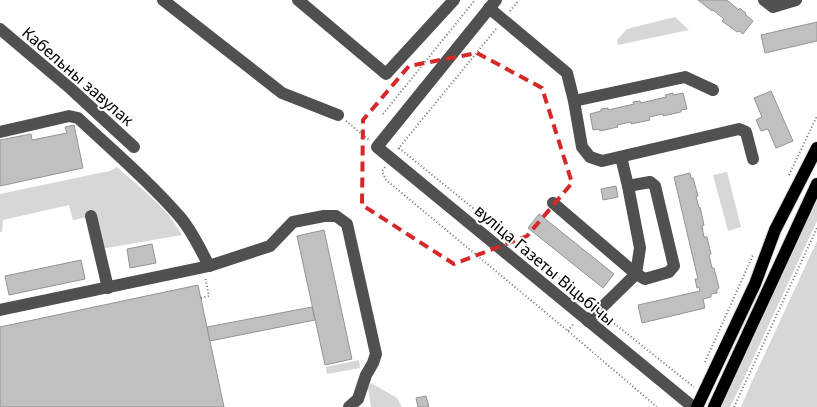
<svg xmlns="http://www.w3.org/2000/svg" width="817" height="407" viewBox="0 0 817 407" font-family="'Noto Sans',sans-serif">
  <rect width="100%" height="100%" fill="#fff"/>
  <g fill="#d7d7d7">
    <polygon points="675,17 689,30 618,45 617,40 627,29"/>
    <path d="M117 167C140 188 167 207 182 235L95 250 88 217 73 220 69 205 3 220 2 232H0V194L90 175 110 171Z"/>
    <polygon points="727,172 741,227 728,231 713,175"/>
    <polygon points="817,201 817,221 740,387 730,407 719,407 787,260"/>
    <polygon points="817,241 817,407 741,407 750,386"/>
    <polygon points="359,360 360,368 327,374 326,367"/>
    <polygon points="371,383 397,398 402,407 371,407 368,388"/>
  </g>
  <g fill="#c0c0c0" stroke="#949494">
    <polygon points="698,0 727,0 739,10 740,8 743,11 746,13 745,14 753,21 743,34 739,31 737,32 722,21 724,19 713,10 712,11"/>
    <polygon points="817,22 817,41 765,53 761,35"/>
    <polygon points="771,91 793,141 776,148 768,129 761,131 756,120 762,117 754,98"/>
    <polygon points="673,93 673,95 683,93 687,109 681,110 681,112 663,116 663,114 649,117 650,120 631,124 631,122 617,125 618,127 600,131 599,129 593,130 590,114 601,111 601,109 608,108 608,110 634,104 633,102 640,101 641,103 666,97 665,95"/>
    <polygon points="74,125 83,168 0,186 0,140 31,134 32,140 67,133 65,127"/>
    <polygon points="690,173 691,178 693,178 698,196 696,196 699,208 700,207 704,225 702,226 704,237 707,237 711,254 709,255 712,268 714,268 719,288 717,289 717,293 711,294 711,297 703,299 705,308 642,323 638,305 700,291 699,287 697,288 695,279 698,279 674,177"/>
    <polygon points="616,186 618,197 603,200 601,189"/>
    <polygon points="539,214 614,274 603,288 528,228"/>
    <polygon points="324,230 352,359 325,365 297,236"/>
    <polygon points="152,244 156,263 130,268 127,249"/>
    <polygon points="81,260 85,279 9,295 5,276"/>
    <polygon points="198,285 224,407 0,407 0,327"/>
    <polygon points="312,307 315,320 210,341 207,327"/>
    <polygon points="426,396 429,407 418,407 416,398"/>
  </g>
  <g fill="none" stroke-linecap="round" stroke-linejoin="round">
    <defs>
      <g id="major">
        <polyline points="697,407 755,284 775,230 817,148"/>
        <polyline points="714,407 817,184"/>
      </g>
    </defs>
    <use href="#major" stroke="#dbdbdb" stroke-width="14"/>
    <g stroke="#727272" stroke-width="2" stroke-dasharray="1 2.5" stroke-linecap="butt">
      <polyline points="510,11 519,0"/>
      <polyline points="383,114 475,0"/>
      <polyline points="346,121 369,140"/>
      <polyline points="399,148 591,304"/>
      <polyline points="398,149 496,29"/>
      <polyline points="385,167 382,171 386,180 568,331 657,407"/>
      <polyline points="789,175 817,116"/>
      <polyline points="201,298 209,296 205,277"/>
      <polyline points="606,317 694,387"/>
      <polyline points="568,331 574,323"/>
      <polyline points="705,362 753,255"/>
      <polyline points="734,407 817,228"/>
    </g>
    <g stroke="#505050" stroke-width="12">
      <polyline points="163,0 282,93 338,115"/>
      <polyline points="298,0 386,74 454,0"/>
      <polyline points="496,0 377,147 693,407"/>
      <polyline points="764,0 773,7 796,0"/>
      <polyline points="489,8 567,73 574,101 685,77 713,90"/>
      <polyline points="0,29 71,89 134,147"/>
      <polyline points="574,101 582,147 590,157 602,161 739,129 746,132 753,159"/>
      <path d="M0 132 65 117 69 116 78 118C112 150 149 181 180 217 192 231 201 250 209 266"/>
      <polyline points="553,203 636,274 645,279 669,272 674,266 655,186 650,182 628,186"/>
      <polyline points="91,216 108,288"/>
      <polyline points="0,310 209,266 270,246 293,222 324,216 336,216 347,224 376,354 373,363 366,375 358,399 349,407"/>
      <polyline points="588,321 636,274 640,248 628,186 621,157"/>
    </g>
    <use href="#major" stroke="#000" stroke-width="12"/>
  </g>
  <path fill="none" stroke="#d62828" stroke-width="4" stroke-dasharray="10 6" stroke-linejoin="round" d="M477 53 542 88 572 183 527 236 454 264 362 205 363 120 409 66Z"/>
  <g text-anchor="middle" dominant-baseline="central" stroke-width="4" stroke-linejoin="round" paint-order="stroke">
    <g font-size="16" fill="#000" stroke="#fff">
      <text transform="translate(78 76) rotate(41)">Кабельны завулак</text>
      <text transform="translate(545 265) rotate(40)">вуліца Газеты Віцьбічы</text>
    </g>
  </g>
</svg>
